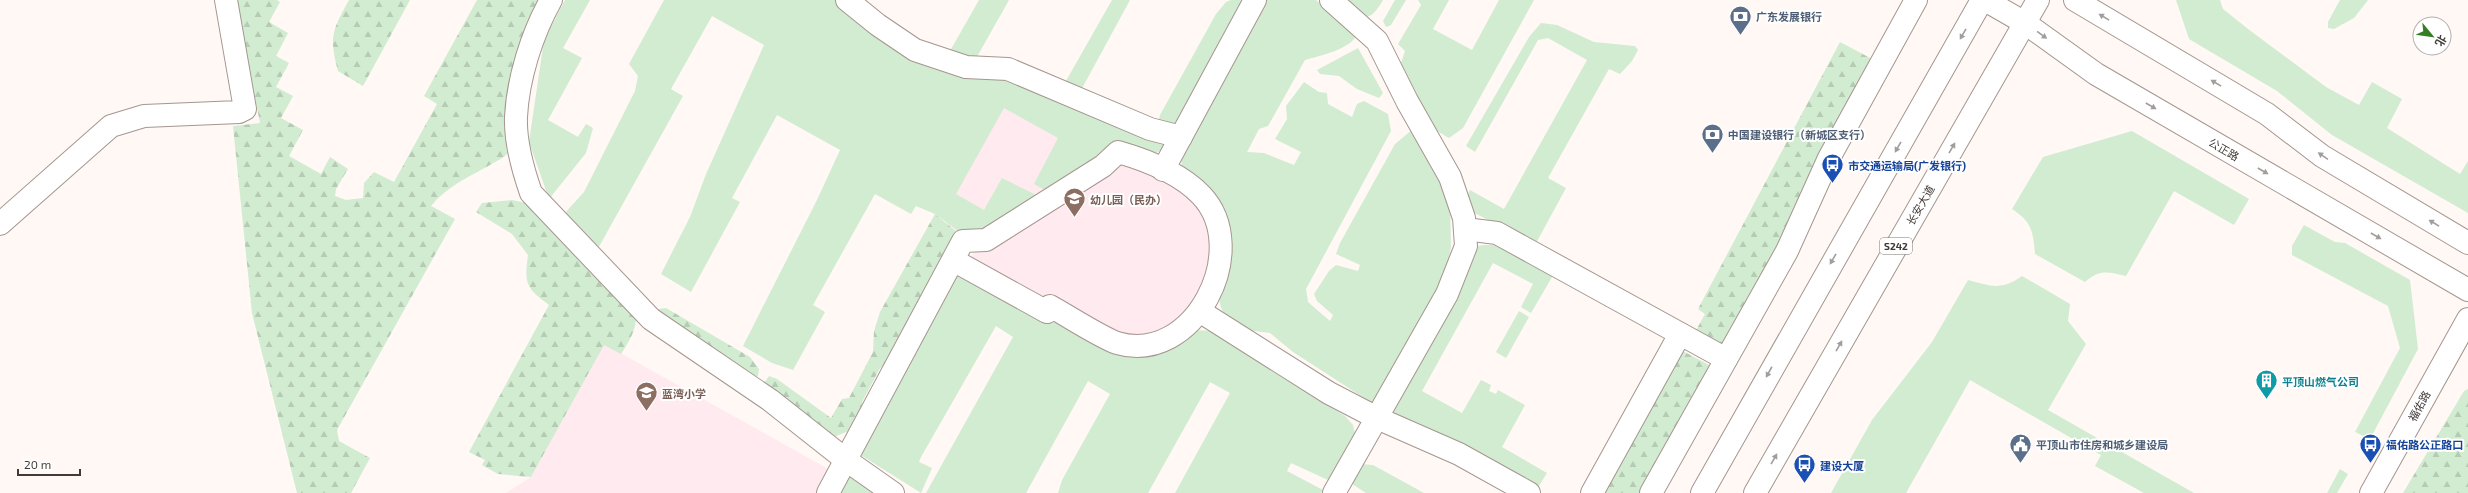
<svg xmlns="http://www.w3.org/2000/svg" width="2468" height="493" viewBox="0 0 2468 493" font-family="'Exo 2','Noto Sans SC',sans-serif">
  <defs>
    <pattern id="forest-firs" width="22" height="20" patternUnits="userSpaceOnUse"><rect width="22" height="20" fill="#d1ecd0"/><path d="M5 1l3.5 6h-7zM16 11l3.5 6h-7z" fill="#b5cbb3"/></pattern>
  </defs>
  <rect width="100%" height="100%" fill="#fff8f5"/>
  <g fill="#ffeaef">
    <polygon points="1004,105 1031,114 1194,198 1211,231 1210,279 1173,328 1135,338 1042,307 971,258 978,246 946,224 965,114"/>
    <polygon points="604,344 832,471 820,493 506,493 531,477"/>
  </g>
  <g fill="#d1ecd0">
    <polygon points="565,0 590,0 563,48 582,58 548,120 578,137 586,124 593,128 586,153 549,199 529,142 544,40"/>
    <polygon points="664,0 835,0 854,16 1166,138 1164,148 1153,155 1092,169 1052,194 1034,184 1058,138 1004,108 956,194 984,210 1002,178 1044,199 969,239 935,214 916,206 911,214 875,194 813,305 825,312 793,370 772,363 743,346 817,200 840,150 777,115 732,198 740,202 691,292 661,274 690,217 706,174 764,45 712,16 671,89 683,96 596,252 564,214 584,192 635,91 638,76 629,64"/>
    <polygon points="979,0 1009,0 974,62 950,51"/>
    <polygon points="1112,0 1130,0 1080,92 1062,88"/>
    <polygon points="1231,0 1242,0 1173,130 1158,123 1160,115 1216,14 1226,2"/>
    <path d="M1266 0H1316L1357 34C1352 49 1319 56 1305 60L1268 126 1259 129 1247 152 1264 153 1294 165 1301 152 1275 139 1287 119 1286 106 1304 82 1319 92 1327 93 1328 104 1352 117 1357 104 1364 101 1388 114 1391 131 1306 289 1308 302 1330 321 1333 315 1317 301 1314 294 1329 271 1336 265 1358 271 1360 265 1336 254 1340 243 1395 144 1413 129 1423 144 1433 171 1450 200 1451 247 1446 275 1375 405 1293 352 1270 333 1255 331 1249 332C1207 312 1219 292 1228 254L1181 168 1182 157Z"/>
    <path d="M1340 0H1383C1367 28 1360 16 1340 0Z"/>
    <polygon points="1395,0 1406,0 1391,25 1386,27 1383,21"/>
    <polygon points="1418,0 1449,0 1433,29 1472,50 1499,0 1534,0 1463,128 1449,138 1432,128 1399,69 1405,51 1398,44 1421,5"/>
    <polygon points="2176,0 2220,0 2223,9 2248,29 2326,87 2359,105 2372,82 2402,99 2387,128 2460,174 2468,161 2468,213 2332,135 2277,91 2189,39"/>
    <polygon points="2340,0 2368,0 2354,18 2334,29 2328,28 2328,22"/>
    <polygon points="1541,23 1557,25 1594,42 1635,46 1638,50 1632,61 1620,74 1609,69 1548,178 1566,188 1535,245 1469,210 1466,198 1470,190 1504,209 1587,60 1548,38 1538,40 1475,152 1466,146 1529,37"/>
    <polygon points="1358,48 1383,93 1379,98 1357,89 1339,76 1320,74 1317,70"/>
    <path d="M2132 131 2249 199 2234 225 2174 191 2126 276C2108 272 2100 269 2085 282L2035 254C2033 231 2032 222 2012 209L2043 157Z"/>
    <polygon points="2304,225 2335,242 2345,243 2410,280 2418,349 2370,439 2355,432 2400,348 2388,306 2292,255 2292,246"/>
    <polygon points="1483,245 1506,245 1555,272 1531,313 1521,307 1533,284 1493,263 1422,391 1462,413 1481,380 1491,385 1489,391 1496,394 1498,390 1525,405 1502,447 1547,473 1535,492 1389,413 1474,247"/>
    <polygon points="957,272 1110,347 1194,330 1212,331 1345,416 1353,425 1355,433 1328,480 1291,463 1287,471 1323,490 1321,493 1175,493 1230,393 1210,382 1148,493 1058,493 1062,480 1110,394 1088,381 1026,493 926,493 1013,337 996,326 921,457 919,462 932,468 921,493 856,452"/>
    <path d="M2022 276 2070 304 2068 321 2086 344 2048 410 2194 493H2144L2095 466 2101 455 1970 380 1906 493H1831L1872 420 1932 342 1968 280C1991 286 2001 291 2022 276Z"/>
    <polygon points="1519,311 1529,317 1506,358 1496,352"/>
    <polygon points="1360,464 1373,465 1424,493 1366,493 1349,482"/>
    <polygon points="2340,469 2348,474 2337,493 2327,493"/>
    <polygon points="852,472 878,493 840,493"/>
  </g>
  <g fill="url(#forest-firs)">
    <path d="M235 0H277L280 2 269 22 288 33 276 56 289 63 276 87 293 96 281 118 303 130 289 156 321 174 330 157 348 169 336 189 335 196 346 200 363 198 364 183 374 172 394 182 437 104 424 96 477 0H540C525 27 512 57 509 88 506 108 521 135 508 153 504 158 496 161 490 165 470 176 446 187 431 206L455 219 337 430 339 441 370 458 351 493H297L252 313 233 126 260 123Z"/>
    <path d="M349 0H410L363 86 338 71C329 36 332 31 349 0Z"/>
    <polygon points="1840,42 1872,59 1778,248 1723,349 1694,334 1705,314 1698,309"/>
    <path d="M512 200 526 203 636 313C637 329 630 340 621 354L604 345 531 477 498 474 482 465 485 460 469 452 549 305C526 288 524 284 528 255L512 234 476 212 482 203Z"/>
    <polygon points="935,214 958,233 892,354 879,370 862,402 860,413 851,430 834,437 763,385 769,376 777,379 831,418 842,399 849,398 873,352 874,331 880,312"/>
    <polygon points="666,308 750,357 759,369 758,376 751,378 658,316 658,309"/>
    <polygon points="1679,349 1711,366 1640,493 1599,493"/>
    <polygon points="2468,389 2468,493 2403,493 2464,391"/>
  </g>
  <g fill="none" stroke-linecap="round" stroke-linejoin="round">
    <defs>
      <g id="minor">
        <path d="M551 0C532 34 518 78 516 117 515 142 523 170 531 193L651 319 770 400 846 460 893 493"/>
        <polyline points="847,0 878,25 915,50 966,67 1008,69 1150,129 1181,137"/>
        <polyline points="1331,0 1377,41 1407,101 1450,177 1464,218 1466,246 1447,294 1334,493"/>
        <polyline points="1163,170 1255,0"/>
        <polyline points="0,224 111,126 144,116 239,112 245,109 226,0"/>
        <polyline points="1465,229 1497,233 1726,359"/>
        <polyline points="1201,312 1329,393 1377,418 1459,454 1529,493"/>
        <path d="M828 493 963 241 986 240 1103 166 1118 152C1146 160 1181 174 1201 195 1253 249 1194 366 1117 343 1100 337 1068 316 1050 306L1047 312 953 260"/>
        <polyline points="1592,493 1680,334"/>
        <polyline points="1651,493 1787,251 1829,158 1916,0"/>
        <polyline points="2371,493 2468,319"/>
      </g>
      <g id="major">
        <polyline points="1985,0 2025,23 2096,74 2468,290"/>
        <polyline points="2075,0 2267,114 2322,156 2468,243"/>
        <polyline points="1702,493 1982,0"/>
        <polyline points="1755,493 2038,0"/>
      </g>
    </defs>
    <use href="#minor" stroke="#a5968f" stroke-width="24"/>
    <use href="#major" stroke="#a5968f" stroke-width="24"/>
    <use href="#minor" stroke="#fff" stroke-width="22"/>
    <use href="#major" stroke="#fff" stroke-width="22"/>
  </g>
  <defs><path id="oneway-solid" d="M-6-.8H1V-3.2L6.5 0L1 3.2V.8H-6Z"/></defs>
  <g fill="#a09d9c">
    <use href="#oneway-solid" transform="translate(2104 17) rotate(-149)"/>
    <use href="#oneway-solid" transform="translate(1963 34) rotate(120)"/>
    <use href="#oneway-solid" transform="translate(2042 35) rotate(36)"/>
    <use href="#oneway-solid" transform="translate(2216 83) rotate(-149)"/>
    <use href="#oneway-solid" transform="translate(2151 106) rotate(30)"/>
    <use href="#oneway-solid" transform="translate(1898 147) rotate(120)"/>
    <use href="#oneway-solid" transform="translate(1952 148) rotate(-60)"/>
    <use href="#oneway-solid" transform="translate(2323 156) rotate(-146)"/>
    <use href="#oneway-solid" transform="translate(2263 171) rotate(30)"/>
    <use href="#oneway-solid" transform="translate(2434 223) rotate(-149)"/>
    <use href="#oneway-solid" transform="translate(2376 236) rotate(30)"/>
    <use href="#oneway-solid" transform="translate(1833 259) rotate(120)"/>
    <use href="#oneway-solid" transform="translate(1839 346) rotate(-60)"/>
    <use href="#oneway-solid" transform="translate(1769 372) rotate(119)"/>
    <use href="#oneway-solid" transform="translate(1774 459) rotate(-60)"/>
  </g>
  <defs>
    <symbol id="bank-pin" viewBox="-11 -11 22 30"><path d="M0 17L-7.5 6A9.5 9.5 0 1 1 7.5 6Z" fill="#5c6f8a" stroke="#fff"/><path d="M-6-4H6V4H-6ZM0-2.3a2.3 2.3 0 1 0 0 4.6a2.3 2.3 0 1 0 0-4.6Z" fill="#fff"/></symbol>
    <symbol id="bus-pin" viewBox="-11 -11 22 30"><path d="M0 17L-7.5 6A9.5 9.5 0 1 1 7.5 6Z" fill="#1a4fb4" stroke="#fff"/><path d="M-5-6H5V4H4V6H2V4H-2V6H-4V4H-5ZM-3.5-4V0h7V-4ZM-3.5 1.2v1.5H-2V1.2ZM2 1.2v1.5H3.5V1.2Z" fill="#fff"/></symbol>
    <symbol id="school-pin" viewBox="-11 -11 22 30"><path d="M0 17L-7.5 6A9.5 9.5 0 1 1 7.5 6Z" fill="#8d6e63" stroke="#fff"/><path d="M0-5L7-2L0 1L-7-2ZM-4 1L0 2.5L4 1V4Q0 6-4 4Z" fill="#fff"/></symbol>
    <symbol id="building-pin" viewBox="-11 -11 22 30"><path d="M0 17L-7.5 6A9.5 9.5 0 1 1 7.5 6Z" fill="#0f9aa8" stroke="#fff"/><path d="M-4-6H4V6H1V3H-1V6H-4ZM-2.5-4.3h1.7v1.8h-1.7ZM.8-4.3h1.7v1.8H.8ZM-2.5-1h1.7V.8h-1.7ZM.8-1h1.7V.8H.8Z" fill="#fff"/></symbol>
    <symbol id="civic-pin" viewBox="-11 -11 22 30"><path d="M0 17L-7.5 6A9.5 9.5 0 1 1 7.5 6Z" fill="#5c6f8a" stroke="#fff"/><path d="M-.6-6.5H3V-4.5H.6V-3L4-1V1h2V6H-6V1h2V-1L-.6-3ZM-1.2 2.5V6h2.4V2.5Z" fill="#fff"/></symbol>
  </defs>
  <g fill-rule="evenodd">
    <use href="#bank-pin" x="1728" y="4" width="25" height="34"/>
    <use href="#bank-pin" x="1700" y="122" width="25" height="34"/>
    <use href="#bus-pin" x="1820" y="152" width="25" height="34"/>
    <use href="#school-pin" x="1062" y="186" width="25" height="34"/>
    <use href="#building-pin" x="2254" y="368" width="25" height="34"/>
    <use href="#school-pin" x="634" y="380" width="25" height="34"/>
    <use href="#civic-pin" x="2008" y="432" width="25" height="34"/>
    <use href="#bus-pin" x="2358" y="432" width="25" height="34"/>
    <use href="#bus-pin" x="1792" y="452" width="25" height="34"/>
  </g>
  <g text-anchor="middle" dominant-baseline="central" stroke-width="4" stroke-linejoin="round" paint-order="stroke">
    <rect fill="#fff" stroke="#7a7674" stroke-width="1" x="1880" y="238" width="32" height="16" rx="3"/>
    <g font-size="10" font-weight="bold" fill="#413b38">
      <text x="1896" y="246">S242</text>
    </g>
    <g font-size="11" font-weight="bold" fill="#4e5e75" stroke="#fff" text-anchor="start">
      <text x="1756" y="16">广东发展银行</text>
      <text x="1728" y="134">中国建设银行（新城区支行）</text>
      <text x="2036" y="444">平顶山市住房和城乡建设局</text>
    </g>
    <g font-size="11" fill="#413b38" stroke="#fff">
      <text transform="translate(2224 149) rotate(30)">公正路</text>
      <text transform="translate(1920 205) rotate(-60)">长安大道</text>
      <text transform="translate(2419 406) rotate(-61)">福佑路</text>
    </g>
    <g font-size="11" font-weight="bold" fill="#164399" stroke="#fff" text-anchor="start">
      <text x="1848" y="165">市交通运输局(广发银行)</text>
      <text x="2386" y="444">福佑路公正路口</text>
      <text x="1820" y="465">建设大厦</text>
    </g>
    <g font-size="11" font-weight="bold" fill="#785e54" stroke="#fff" text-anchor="start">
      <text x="1090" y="199">幼儿园（民办）</text>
      <text x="662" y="393">蓝湾小学</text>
    </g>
    <g font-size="11" font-weight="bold" fill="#0d838f" stroke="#fff" text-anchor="start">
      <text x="2282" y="381">平顶山燃气公司</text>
    </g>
  </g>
  <g transform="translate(2432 36) rotate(119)"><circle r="19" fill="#ffffff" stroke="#b3b1af"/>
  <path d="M0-3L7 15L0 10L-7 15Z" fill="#347e25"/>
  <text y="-6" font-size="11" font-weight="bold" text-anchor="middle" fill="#413b38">北</text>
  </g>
  <path d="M18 469v6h62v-6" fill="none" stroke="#413b38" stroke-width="2"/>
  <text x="24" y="469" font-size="12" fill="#413b38" stroke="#ffffff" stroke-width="3" paint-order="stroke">20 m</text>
</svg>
